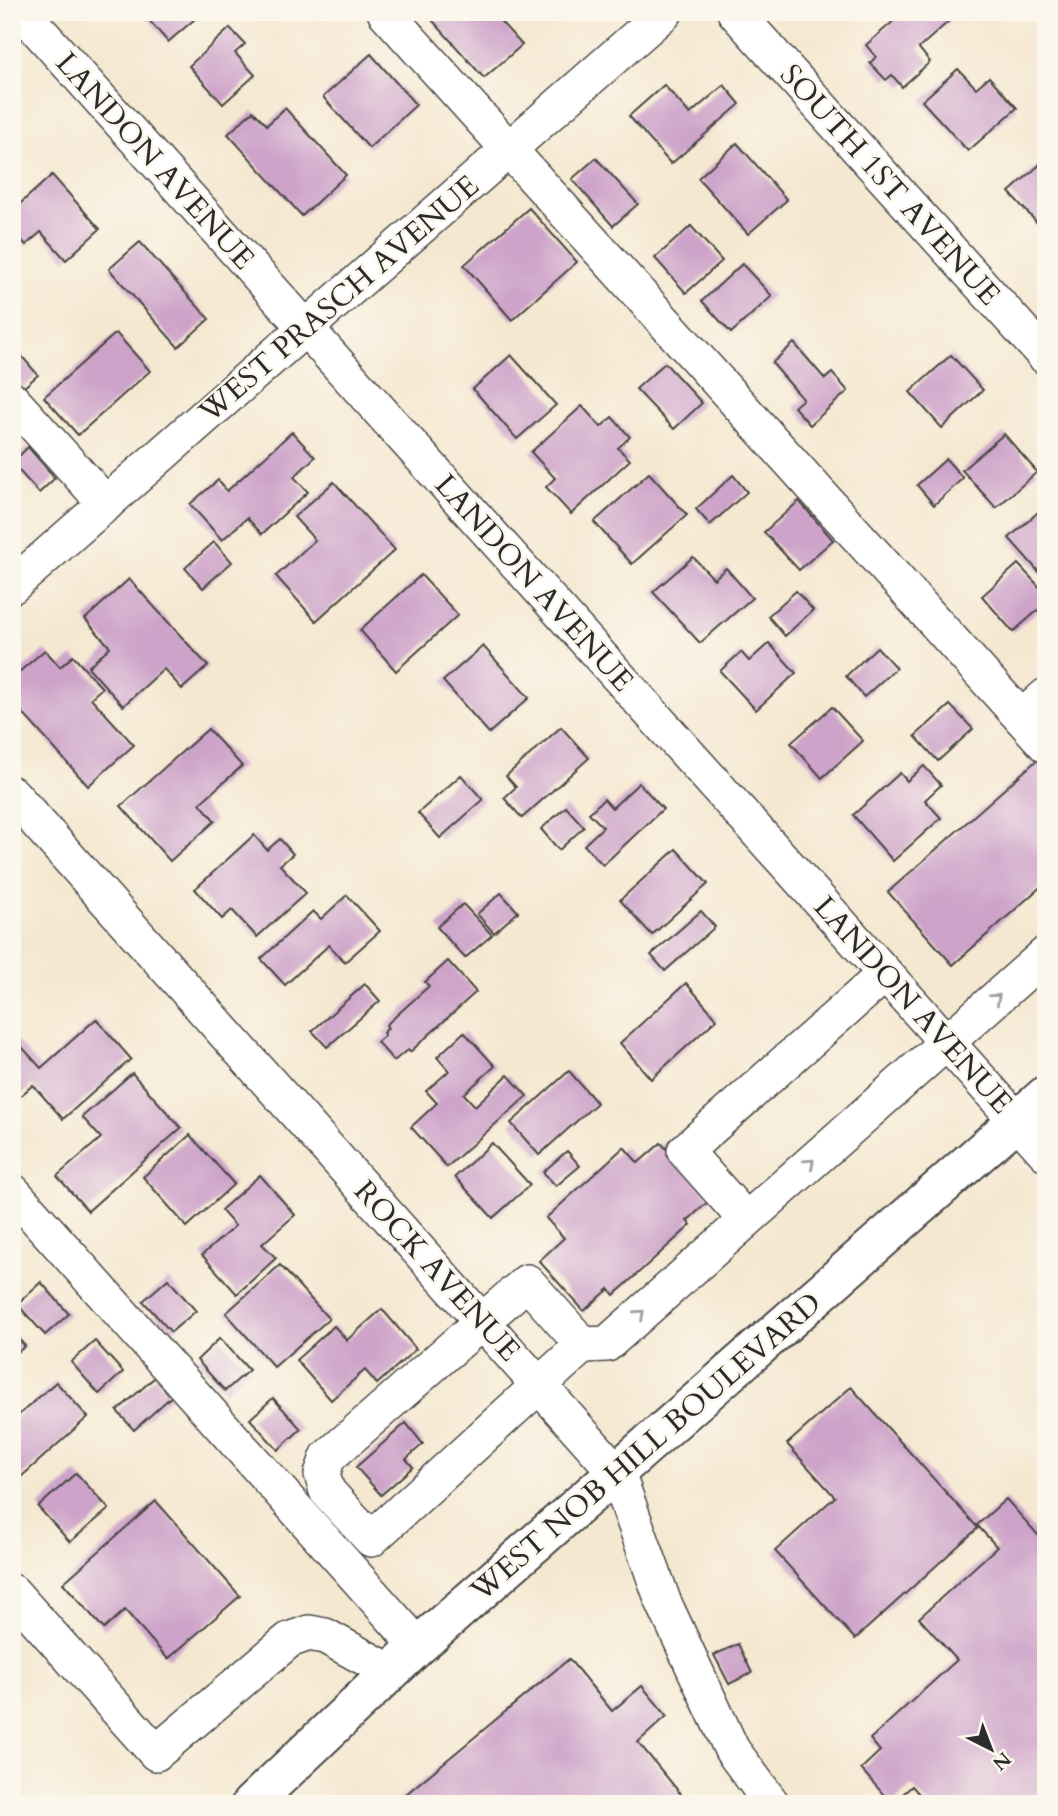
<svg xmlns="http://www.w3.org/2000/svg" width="1058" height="1816" viewBox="0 0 1058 1816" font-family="Cardo,serif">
  <rect width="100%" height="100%" fill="#fbf7ec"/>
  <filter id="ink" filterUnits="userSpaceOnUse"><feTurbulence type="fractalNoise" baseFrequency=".0143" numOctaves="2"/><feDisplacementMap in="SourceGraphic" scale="14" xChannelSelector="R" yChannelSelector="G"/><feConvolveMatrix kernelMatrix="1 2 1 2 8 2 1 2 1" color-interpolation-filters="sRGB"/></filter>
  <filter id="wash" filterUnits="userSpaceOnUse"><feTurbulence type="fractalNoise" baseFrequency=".00686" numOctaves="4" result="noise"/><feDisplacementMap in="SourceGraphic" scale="28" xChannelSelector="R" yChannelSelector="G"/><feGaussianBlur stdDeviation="1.57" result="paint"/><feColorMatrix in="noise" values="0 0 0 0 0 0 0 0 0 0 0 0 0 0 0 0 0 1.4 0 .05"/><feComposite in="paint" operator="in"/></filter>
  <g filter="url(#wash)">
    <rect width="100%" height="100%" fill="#f5e8d1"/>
    <g id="blocks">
      <g fill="#cda3c9">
        <polygon points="142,12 203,12 168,42"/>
        <polygon points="425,12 492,12 522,45 484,78"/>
        <polygon points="904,12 959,12 919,48 930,62 902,87 892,75 886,80 870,63 876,57 866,45"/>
        <polygon points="230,28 245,44 235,53 255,75 223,104 189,66"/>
        <polygon points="371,54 416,105 369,148 323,97"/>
        <polygon points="958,69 976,88 989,77 1017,108 968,151 922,101"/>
        <polygon points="664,85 690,114 724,85 740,104 671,164 629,116"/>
        <polygon points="285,108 346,175 302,216 228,134 253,111 267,125"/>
        <polygon points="737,143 787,200 748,234 698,178"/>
        <polygon points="596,158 638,204 613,226 572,179"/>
        <polygon points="1046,159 1046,221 1040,226 1009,192"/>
        <polygon points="52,175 100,229 66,260 41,232 26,245 12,230 12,211"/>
        <polygon points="529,208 577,262 512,320 464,265"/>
        <polygon points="691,226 722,261 686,293 655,258"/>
        <polygon points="140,242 209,319 178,347 109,269"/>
        <polygon points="742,264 772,296 731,333 702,301"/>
        <polygon points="116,333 150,371 78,435 44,397"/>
        <polygon points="794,343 825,379 832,373 848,391 810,425 794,407 803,399 772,363"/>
        <polygon points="12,345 38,375 23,388 12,376"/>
        <polygon points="511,355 556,405 517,439 473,389"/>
        <polygon points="951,355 983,390 942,428 910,392"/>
        <polygon points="665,363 702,403 674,429 636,389"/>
        <polygon points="582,406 601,427 612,417 630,437 618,448 630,460 571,514 546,487 555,478 531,452"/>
        <polygon points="292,432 315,457 294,477 308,492 262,534 247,518 222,540 190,504 218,480 227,491"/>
        <polygon points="1004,434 1037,472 996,508 962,470"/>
        <polygon points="28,447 55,478 39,493 12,463"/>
        <polygon points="946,459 963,478 934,505 917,485"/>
        <polygon points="649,473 687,515 632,564 594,522"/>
        <polygon points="733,475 747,492 710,525 696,509"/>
        <polygon points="334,482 395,550 316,621 276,576 315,540 294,517"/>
        <polygon points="799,501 833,540 799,570 764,532"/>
        <polygon points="1046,505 1046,580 1009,538"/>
        <polygon points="214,542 232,562 203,588 185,568"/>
        <polygon points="693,557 714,579 726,568 752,598 700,643 653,592"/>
        <polygon points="1018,564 1046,594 1046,603 1013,632 982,596"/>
        <polygon points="421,575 458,615 396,671 360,630"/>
        <polygon points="129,579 208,666 182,689 164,669 123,706 88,667 110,647 85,619"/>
        <polygon points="796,591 813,610 785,636 768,616"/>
        <polygon points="769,643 796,673 756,710 720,671 741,652 749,661"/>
        <polygon points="483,646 529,698 489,733 443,681"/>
        <polygon points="877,647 896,668 864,697 846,676"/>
        <polygon points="45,650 60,667 73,656 102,688 91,698 134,745 88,786 12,701 12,678"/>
        <polygon points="950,705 973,729 938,761 915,736"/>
        <polygon points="832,707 863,741 822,778 791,743"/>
        <polygon points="561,727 589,758 522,818 504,798 516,787 506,776"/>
        <polygon points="208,729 242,766 200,803 215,821 170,861 121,806"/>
        <polygon points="1037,760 1046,769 1046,882 953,965 888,892"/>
        <polygon points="924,766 941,785 925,800 941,818 893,861 853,815 900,773 907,781"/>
        <polygon points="461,775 483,800 440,838 418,813"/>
        <polygon points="639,783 663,809 603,865 584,845 603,827 589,813 604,799 612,808"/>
        <polygon points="566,807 584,827 559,850 541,829"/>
        <polygon points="254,835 267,850 280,839 293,854 280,865 306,893 257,937 232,910 222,919 195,889"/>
        <polygon points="676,849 708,884 652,935 620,900"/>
        <polygon points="501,893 518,912 494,933 477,914"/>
        <polygon points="347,895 380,931 345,962 329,945 285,985 261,959 313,911 321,919"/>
        <polygon points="463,904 492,935 465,958 437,927"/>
        <polygon points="701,911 715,927 665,971 651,955"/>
        <polygon points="448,961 476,992 410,1052 409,1050 402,1054 394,1061 377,1042 385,1035 383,1033 388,1028 386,1025 429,986 425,982"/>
        <polygon points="686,983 717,1019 651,1079 620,1043"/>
        <polygon points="365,984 380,1001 327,1047 312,1031"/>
        <polygon points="96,1019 131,1059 63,1119 33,1085 12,1103 12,1036 41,1068"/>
        <polygon points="464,1032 495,1066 464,1094 475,1106 508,1075 527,1096 447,1167 411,1127 437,1103 426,1091 449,1071 437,1057"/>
        <polygon points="569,1071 597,1103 539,1155 511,1123"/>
        <polygon points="132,1073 181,1128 88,1211 57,1176 101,1138 82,1117"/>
        <polygon points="190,1135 234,1184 187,1227 143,1177"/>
        <polygon points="492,1143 530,1185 493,1218 455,1177"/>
        <polygon points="661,1143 711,1199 687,1221 691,1225 614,1295 609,1289 584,1311 539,1261 564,1238 546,1218 624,1147 638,1163"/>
        <polygon points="567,1151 580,1166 556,1186 543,1172"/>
        <polygon points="260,1175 295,1215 262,1244 276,1258 237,1294 202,1255 235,1226 221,1210"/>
        <polygon points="280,1265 329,1319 274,1367 226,1313"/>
        <polygon points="168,1279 196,1311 171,1332 143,1301"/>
        <polygon points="41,1282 69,1314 45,1335 17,1304"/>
        <polygon points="382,1309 416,1349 377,1384 365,1370 331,1400 296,1360 334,1326 347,1340"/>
        <polygon points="12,1332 25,1346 12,1357"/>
        <polygon points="220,1338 249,1370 225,1391 197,1360"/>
        <polygon points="95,1341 123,1372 99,1394 71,1362"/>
        <polygon points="155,1377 172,1396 134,1430 117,1411"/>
        <polygon points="56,1382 88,1417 12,1485 12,1421"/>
        <polygon points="851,1387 978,1528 855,1639 775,1551 835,1497 787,1444"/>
        <polygon points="273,1398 301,1429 278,1450 250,1419"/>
        <polygon points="406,1423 423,1444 406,1459 413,1467 381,1495 356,1467"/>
        <polygon points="76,1473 109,1509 70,1542 38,1507"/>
        <polygon points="1006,1499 1046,1544 1046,1804 928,1804 912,1786 892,1804 861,1769 880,1751 870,1739 957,1660 919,1618 997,1547 977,1525"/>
        <polygon points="156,1501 240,1596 168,1659 125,1610 104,1629 63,1583"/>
        <polygon points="738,1644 752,1673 729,1684 714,1655"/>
        <polygon points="569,1659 612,1711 642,1686 667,1716 638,1742 689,1804 394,1804"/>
      </g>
    </g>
  </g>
  <g filter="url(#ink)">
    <use href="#blocks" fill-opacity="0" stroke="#494744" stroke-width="2"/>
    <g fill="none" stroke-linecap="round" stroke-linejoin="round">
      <defs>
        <g id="minor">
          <polyline points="22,12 1046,1153"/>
          <polyline points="385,12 1046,745"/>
          <polyline points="735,12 1046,357"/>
          <polyline points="12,400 106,504"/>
          <polyline points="12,586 665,12"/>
          <polyline points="1022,718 1046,696"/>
          <polyline points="12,794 617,1473 663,1601 732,1750 772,1804"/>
          <polyline points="12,1191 418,1646"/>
          <polyline points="746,1220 685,1151 885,974"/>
          <polygon points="527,1282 583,1345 371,1539 327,1491 322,1474 328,1457"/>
          <polyline points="583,1345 607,1344 1046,954"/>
          <polyline points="12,1592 156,1753 289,1640 309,1633 325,1636 391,1672"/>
        </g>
        <polyline id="major" points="251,1804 418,1646 1046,1095"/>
      </defs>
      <use href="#minor" stroke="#494744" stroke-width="38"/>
      <use href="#major" stroke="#494744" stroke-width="42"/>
      <use href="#minor" stroke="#fff" stroke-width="35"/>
      <use href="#major" stroke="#fff" stroke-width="38"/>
    </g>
    <defs><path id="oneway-chevron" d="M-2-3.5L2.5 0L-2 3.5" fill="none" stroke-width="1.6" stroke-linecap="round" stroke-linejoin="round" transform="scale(1.75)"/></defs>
    <g stroke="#a0a0a0">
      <use href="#oneway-chevron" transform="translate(996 998) rotate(-41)"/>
      <use href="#oneway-chevron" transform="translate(810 1163) rotate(-42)"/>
      <use href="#oneway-chevron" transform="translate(640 1314) rotate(-42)"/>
    </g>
  </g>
  <g text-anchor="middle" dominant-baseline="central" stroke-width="5" stroke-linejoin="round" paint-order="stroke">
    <g font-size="30" fill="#2b2b2b" stroke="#fbf7ec">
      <text transform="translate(155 161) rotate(48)">LANDON AVENUE</text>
      <text transform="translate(890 185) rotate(48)">SOUTH 1ST AVENUE</text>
      <text transform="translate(339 299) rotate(-41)">WEST PRASCH AVENUE</text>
      <text transform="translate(534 583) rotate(48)">LANDON AVENUE</text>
      <text transform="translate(913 1005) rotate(48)">LANDON AVENUE</text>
      <text transform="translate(437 1271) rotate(48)">ROCK AVENUE</text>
      <text transform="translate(646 1447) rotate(-41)">WEST NOB HILL BOULEVARD</text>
    </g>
  </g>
  <rect width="1058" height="1816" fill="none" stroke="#fbf7ec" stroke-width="42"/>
  <g transform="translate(991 1749) rotate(138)" stroke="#fbf7ec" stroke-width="5" paint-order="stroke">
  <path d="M0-5L12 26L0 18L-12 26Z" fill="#2b2b2b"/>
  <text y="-10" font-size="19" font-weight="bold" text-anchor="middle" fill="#2b2b2b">N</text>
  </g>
</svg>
